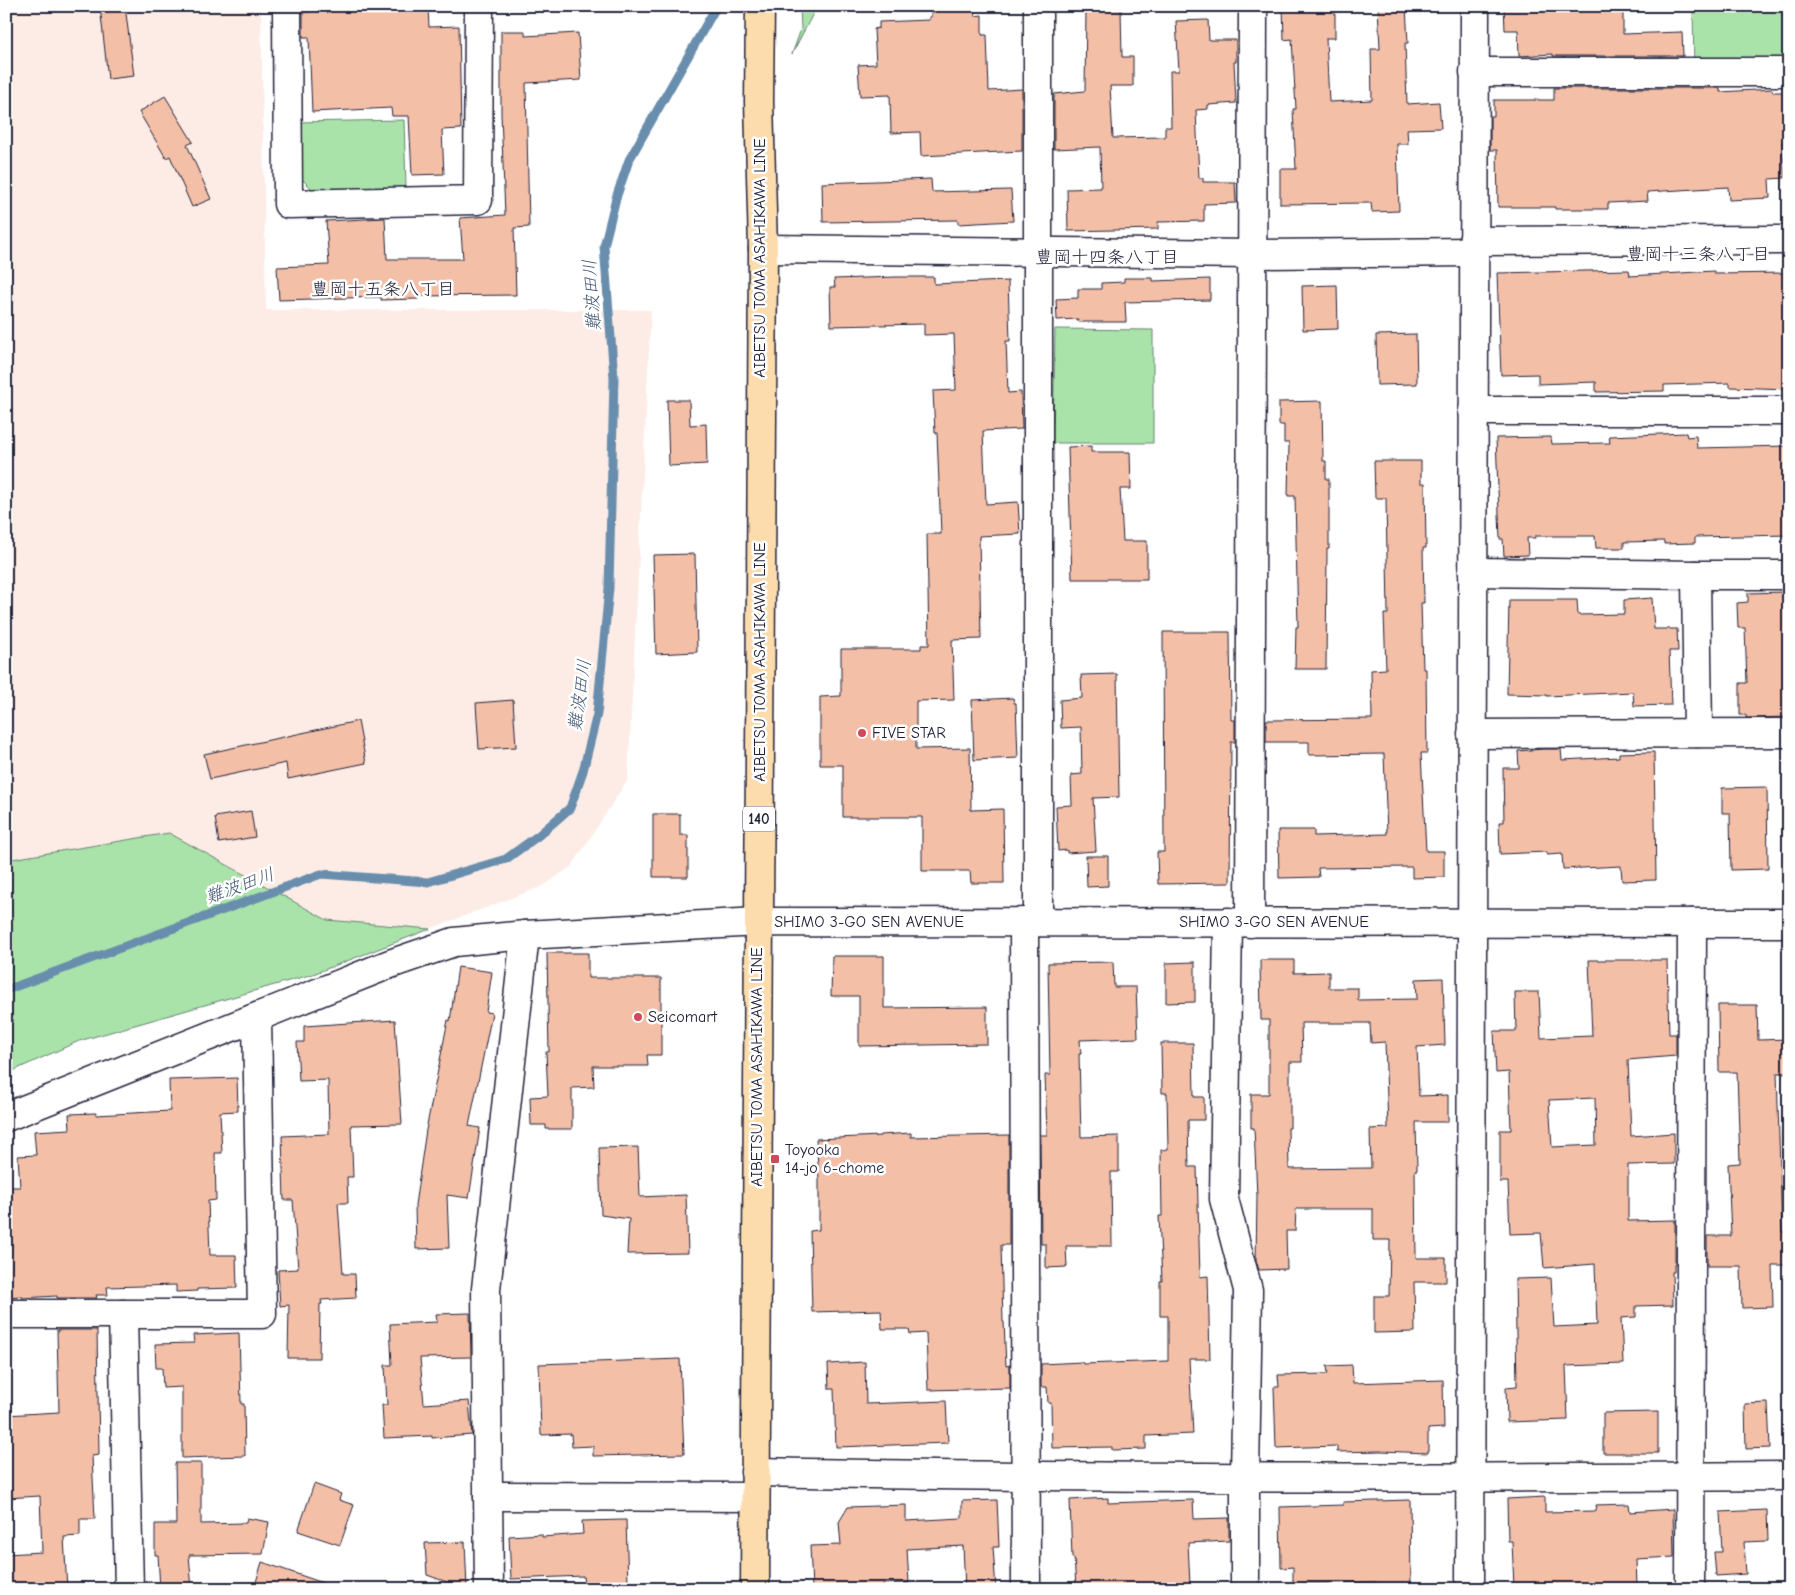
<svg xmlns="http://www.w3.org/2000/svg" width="1795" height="1595" viewBox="0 0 1795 1595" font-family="'Comic Neue','Klee One',sans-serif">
  <rect width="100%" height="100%" fill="#fff"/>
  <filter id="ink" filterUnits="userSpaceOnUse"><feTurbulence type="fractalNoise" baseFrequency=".02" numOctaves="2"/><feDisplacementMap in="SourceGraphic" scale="10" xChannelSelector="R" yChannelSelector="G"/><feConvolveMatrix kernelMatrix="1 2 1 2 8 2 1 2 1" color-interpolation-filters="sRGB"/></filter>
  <g filter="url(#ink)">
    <polygon fill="#fcece5" points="6,6 261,6 266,310 651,310 628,779 572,866 543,886 430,929 327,920 169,833 6,860"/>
    <g fill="#a9e3a9" stroke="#668272">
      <polygon points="800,6 817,6 792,54 801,29"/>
      <polygon points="1693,6 1789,6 1789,72 1694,72"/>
      <polygon points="404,120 406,187 313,190 296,173 298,122"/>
      <polygon points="1055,329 1153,330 1153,443 1053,443"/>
      <polygon points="169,833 327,920 430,929 313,974 79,1041 6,1074 6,860"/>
    </g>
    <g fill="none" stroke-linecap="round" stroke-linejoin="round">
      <polyline stroke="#698ead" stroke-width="9" points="6,990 321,874 428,882 506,859 539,835 570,808 583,771 597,714 609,588 614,378 604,246 616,198 629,160 715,9 719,6"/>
    </g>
    <g fill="#f4bfa7" stroke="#22223b" fill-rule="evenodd">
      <polygon points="100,6 125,6 134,76 108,79"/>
      <polygon points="310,6 428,6 429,27 459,26 461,129 442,130 444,174 412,175 409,116 392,116 391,108 312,112 309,37 303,37 303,12 310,12"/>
      <polygon points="931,6 974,6 975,16 982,15 982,35 987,35 989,91 1022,89 1022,151 921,156 920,132 891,133 890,95 860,96 858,65 876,64 874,29 879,28 879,22 929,20 929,17 931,17"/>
      <polygon points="1283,6 1335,6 1335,38 1326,38 1329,102 1372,100 1371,49 1380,49 1378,6 1406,6 1408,43 1405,43 1407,104 1439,102 1441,128 1407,129 1408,144 1397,144 1399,211 1372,212 1371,203 1280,204 1280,169 1296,169 1293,109 1296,109 1292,39 1284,40"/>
      <polygon points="1504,6 1623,6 1623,34 1682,32 1683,56 1553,56 1553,54 1519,56 1518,30 1505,30"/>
      <polygon points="1086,9 1121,9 1122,57 1133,57 1133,86 1110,86 1113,138 1165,137 1165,127 1171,127 1170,71 1179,71 1176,21 1208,20 1209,40 1236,40 1236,62 1234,62 1236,103 1208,105 1208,109 1196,110 1199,178 1203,178 1203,182 1235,182 1236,203 1204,204 1204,221 1158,222 1158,229 1068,231 1067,189 1101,188 1100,147 1054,149 1054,94 1085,91"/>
      <polygon points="501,31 525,31 525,36 578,33 581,80 526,83 529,227 514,228 516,295 418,296 418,299 381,300 381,297 279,300 277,267 329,265 326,221 385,218 387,259 463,259 460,218 505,215 501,114"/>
      <polygon points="1554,88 1720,88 1720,92 1772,89 1773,92 1789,92 1789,142 1782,142 1785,178 1769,179 1770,198 1729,200 1728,187 1647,192 1648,201 1608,203 1608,209 1555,209 1555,207 1498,207 1497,150 1490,150 1490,116 1494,116 1494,100 1554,100"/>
      <polygon points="165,96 193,142 187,145 211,199 192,207 170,156 166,158 139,112"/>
      <polygon points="931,179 932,192 1011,190 1013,221 958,224 958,220 823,222 822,183"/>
      <polygon points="1629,270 1630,276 1714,271 1714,274 1789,273 1789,389 1730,387 1730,383 1664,385 1664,391 1596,392 1596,382 1538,384 1538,374 1501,375 1497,273"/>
      <polygon points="896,277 934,277 934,284 1008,281 1010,341 1006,341 1008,393 1021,392 1022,429 983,431 986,504 1018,502 1020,534 979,536 981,639 952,640 954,700 916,701 916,749 970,748 971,810 1003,809 1004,883 971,883 970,871 922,871 922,817 843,817 843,765 820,765 820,697 841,696 841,649 921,649 921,645 929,645 927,534 941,534 937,433 935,433 933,391 956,390 954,334 924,335 924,324 831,326 830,287 835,287 834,279"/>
      <polygon points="1124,278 1153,278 1153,281 1210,279 1210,300 1125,302 1126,322 1078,322 1078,319 1057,320 1056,299 1078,298 1078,289 1101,289 1101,283 1124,282"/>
      <polygon points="1337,285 1338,329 1303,330 1302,286"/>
      <polygon points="1416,334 1417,384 1377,385 1376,335"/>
      <polygon points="667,400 689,400 690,425 706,424 707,464 669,466"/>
      <polygon points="1322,401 1323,461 1326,461 1326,479 1329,479 1329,549 1327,549 1326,669 1295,669 1296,627 1298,627 1295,496 1288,496 1289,443 1284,443 1284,425 1279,425 1279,402"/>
      <polygon points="1686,433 1687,437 1696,436 1697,448 1789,446 1789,535 1695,537 1695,543 1664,544 1664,541 1624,542 1624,548 1596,548 1595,536 1535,536 1535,538 1527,538 1528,555 1504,556 1503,539 1500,539 1496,438 1551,437 1552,444 1610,443 1609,436"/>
      <polygon points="1091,446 1091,452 1130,452 1131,489 1120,489 1123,541 1147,541 1147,579 1072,579 1068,447"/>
      <polygon points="1374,461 1421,461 1421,483 1425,483 1426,548 1423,548 1424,603 1421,603 1423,669 1426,669 1427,753 1421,753 1426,851 1444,851 1444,877 1412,878 1412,867 1318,868 1319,877 1279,878 1278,830 1314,830 1314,836 1387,834 1384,754 1309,755 1309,742 1266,742 1266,720 1372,719 1371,670 1386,669 1384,614 1388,614 1386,498 1375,498"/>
      <polygon points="695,554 697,652 656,654 653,555"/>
      <polygon points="1786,592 1789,717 1746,718 1746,715 1740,715 1740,683 1747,683 1745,628 1738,628 1737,603 1748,602 1748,593"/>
      <polygon points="1652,598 1654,629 1677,629 1678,651 1669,651 1671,705 1634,706 1633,692 1547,696 1547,695 1507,694 1509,600 1577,600 1578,615 1624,614 1624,600"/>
      <polygon points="1163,632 1230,632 1231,720 1235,720 1235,742 1231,742 1230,883 1158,884 1157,852 1164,852"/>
      <polygon points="1117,674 1119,797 1093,798 1096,851 1067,853 1067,850 1058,851 1056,806 1072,805 1071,775 1082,774 1081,727 1061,728 1060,700 1082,698 1081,675"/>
      <polygon points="1013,698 1014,703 1016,703 1018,758 974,760 972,700"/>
      <polygon points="513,700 516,747 479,749 476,703"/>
      <polygon points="358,721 366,763 288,779 286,763 210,779 204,754"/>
      <polygon points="1543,749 1561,749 1562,760 1619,757 1619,753 1654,752 1656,880 1622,881 1621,866 1563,869 1562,854 1547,855 1547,852 1500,854 1499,822 1504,822 1503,768 1519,768 1518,751"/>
      <polygon points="1767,787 1768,869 1731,870 1730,813 1722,813 1722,788"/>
      <polygon points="251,811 255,837 219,843 215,817"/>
      <polygon points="653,814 680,814 680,835 688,835 688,877 653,877"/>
      <polygon points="1086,856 1108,856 1108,886 1087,887"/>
      <polygon points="547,953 588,953 588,978 661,978 661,1055 647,1055 648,1066 593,1066 594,1087 572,1088 572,1129 546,1129 546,1125 531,1125 530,1097 548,1096 546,1052 549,1052"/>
      <polygon points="832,956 884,956 884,1008 987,1007 987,1044 859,1046 859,996 831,996"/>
      <path d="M1260 960H1294V973L1329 972V988H1358V1000L1417 999 1416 979 1443 978 1445 1045 1417 1047 1419 1096 1448 1095V1122H1416L1417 1170H1415L1416 1258H1446V1282H1414L1415 1332 1374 1333V1296H1389L1390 1240H1373V1209H1296L1295 1231H1286L1287 1269 1259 1270 1256 1260 1257 1196 1254 1128H1251V1094H1269V1020H1261ZM1301 1023H1370L1371 1043 1385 1042 1388 1128 1370 1129 1371 1168 1289 1169 1288 1128H1290V1062H1302Z"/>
      <path d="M1589 960H1667L1669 1034H1676V1056L1628 1060 1631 1136 1674 1133V1164L1628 1165V1221L1675 1220V1265H1674V1272H1672L1673 1305 1636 1306V1317L1621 1318 1623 1364 1566 1366 1568 1420 1507 1422 1506 1387 1517 1386 1515 1279 1551 1278 1554 1327 1597 1325 1595 1264 1544 1268 1541 1233 1510 1234 1508 1182H1500V1130H1511L1509 1072 1496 1073 1494 1031H1516L1515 992H1539L1541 1038 1592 1036ZM1595 1098 1596 1145 1552 1147 1549 1100Z"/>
      <polygon points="1113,962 1114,987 1136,987 1138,1038 1080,1040 1081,1054 1079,1054 1081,1137 1119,1136 1119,1172 1111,1172 1112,1246 1066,1246 1067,1267 1046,1268 1046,1244 1041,1244 1040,1135 1047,1135 1045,1075 1050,1075 1048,963"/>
      <polygon points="1195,962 1195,1002 1166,1003 1166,963"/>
      <polygon points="458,967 492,972 486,1012 492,1013 469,1126 480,1128 469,1198 447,1195 449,1248 416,1249 415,1205 426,1130 448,1020 450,1021"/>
      <polygon points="1718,1005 1757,1005 1758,1040 1789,1039 1789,1073 1777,1073 1782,1232 1786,1232 1786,1265 1772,1265 1773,1307 1742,1308 1741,1266 1707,1266 1707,1236 1731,1236 1728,1164 1740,1163 1737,1072 1719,1072"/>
      <polygon points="395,1020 402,1124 351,1125 353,1177 347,1177 348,1203 338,1203 343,1274 355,1274 356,1298 321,1300 322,1304 320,1304 319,1358 288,1358 289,1305 280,1306 278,1270 298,1269 293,1200 284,1200 282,1136 329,1134 328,1080 299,1081 297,1042 304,1042 304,1026"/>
      <polygon points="1161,1043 1193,1043 1194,1097 1204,1097 1204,1120 1188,1120 1189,1167 1197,1167 1200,1277 1208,1276 1210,1359 1189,1359 1193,1434 1146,1436 1146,1449 1112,1450 1112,1447 1052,1448 1051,1403 1048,1403 1047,1387 1041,1387 1041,1364 1082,1362 1083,1364 1168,1361 1168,1316 1160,1316 1160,1281 1162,1281 1159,1216 1162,1216 1161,1150 1168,1149 1167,1093 1162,1093"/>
      <polygon points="237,1078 238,1111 220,1112 222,1153 215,1153 216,1200 208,1201 210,1255 236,1255 237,1288 197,1289 197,1291 176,1292 176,1285 107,1287 108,1295 96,1295 97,1298 57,1298 57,1296 22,1298 22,1296 6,1297 6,1187 20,1187 18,1156 36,1155 34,1131 70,1129 69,1114 96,1113 96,1115 170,1111 169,1080"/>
      <polygon points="911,1133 911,1137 1009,1135 1009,1245 1001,1245 1003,1322 1004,1322 1006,1366 1010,1365 1010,1388 928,1390 926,1333 910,1334 909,1329 882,1329 881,1310 812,1312 810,1231 819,1230 819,1178 816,1139 880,1136 880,1135"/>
      <polygon points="638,1147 640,1197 686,1195 688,1253 627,1254 629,1219 601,1215 599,1148"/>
      <polygon points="470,1313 471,1357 420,1358 424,1404 469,1401 472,1435 432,1438 432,1436 384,1438 382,1405 387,1405 385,1365 392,1365 390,1324 437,1322 436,1314"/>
      <polygon points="57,1330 97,1330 99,1455 92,1456 95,1519 80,1519 80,1536 64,1537 67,1589 6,1589 6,1554 42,1552 40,1496 6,1498 6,1415 59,1412"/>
      <polygon points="239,1333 241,1404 244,1404 245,1456 182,1458 182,1387 163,1388 162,1368 156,1368 155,1344 194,1343 193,1335"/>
      <polygon points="680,1359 684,1454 593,1456 593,1446 572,1447 571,1434 541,1435 539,1364"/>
      <polygon points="865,1362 866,1404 946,1401 948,1443 836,1447 834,1389 829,1389 828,1364"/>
      <polygon points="1352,1365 1353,1383 1443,1380 1444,1428 1428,1429 1428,1453 1381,1451 1337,1452 1337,1446 1276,1448 1274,1387 1279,1387 1278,1375 1328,1374 1327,1366"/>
      <polygon points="1768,1403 1770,1448 1746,1449 1745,1404"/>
      <polygon points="1658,1412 1658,1453 1603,1453 1603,1413"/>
      <polygon points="175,1463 201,1463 201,1524 246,1523 247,1518 269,1522 263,1554 189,1555 192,1589 160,1589 158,1555 155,1555 155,1524 176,1524"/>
      <polygon points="314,1484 341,1494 339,1500 354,1505 340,1545 298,1531"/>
      <polygon points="1545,1497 1545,1512 1596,1511 1595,1505 1629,1504 1630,1512 1673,1509 1674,1557 1636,1559 1637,1586 1598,1588 1598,1584 1514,1588 1512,1541 1508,1541 1507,1499"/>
      <polygon points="1108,1498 1108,1503 1193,1500 1194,1519 1229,1518 1229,1541 1188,1543 1190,1585 1186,1585 1186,1589 1086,1589 1085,1586 1076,1586 1074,1558 1072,1558 1070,1500"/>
      <polygon points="997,1500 999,1547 993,1547 996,1589 965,1589 963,1546 907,1549 909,1583 883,1584 883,1589 812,1589 810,1546 841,1545 839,1522 848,1507 906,1505 906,1521 962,1518 962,1501"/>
      <polygon points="1410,1500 1411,1587 1376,1588 1376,1582 1293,1584 1293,1567 1281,1568 1280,1507 1343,1505 1343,1502"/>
      <polygon points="1767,1510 1768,1541 1744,1542 1746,1574 1716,1576 1714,1552 1722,1552 1720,1512"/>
      <polygon points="626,1520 628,1583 584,1584 583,1576 511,1579 509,1536 542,1534 542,1537 583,1534 582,1521"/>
      <polygon points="465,1542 467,1589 427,1575 425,1543"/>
      <polygon points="262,1562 329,1585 329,1589 254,1589"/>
    </g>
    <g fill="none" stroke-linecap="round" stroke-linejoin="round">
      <defs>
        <g id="minor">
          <polyline points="287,6 288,204 478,200 479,6"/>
          <polyline points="1038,6 1038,922"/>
          <polyline points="1474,72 1789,72"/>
          <polyline points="1473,241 1789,240"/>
          <polyline points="763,249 1253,254 1473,252"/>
          <polyline points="1473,411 1789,411"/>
          <polyline points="1473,572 1696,575 1789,575"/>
          <polyline points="1696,575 1698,733"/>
          <polyline points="1472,734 1789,733"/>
          <polyline points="1024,922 1026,1589"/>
          <polyline points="1228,922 1224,1199 1248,1290 1245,1478 1245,1589"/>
          <polyline points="1250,923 1253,6"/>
          <polyline points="6,1117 390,964 454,942 525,935 758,922 1789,923"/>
          <polyline points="6,1314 262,1314 257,1018"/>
          <polyline points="123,1314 129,1589"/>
          <path d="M755 1472C1100 1479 1444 1478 1789 1476"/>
          <polyline points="488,1496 755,1497"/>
          <polyline points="489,1589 486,1289 525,935"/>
          <polyline points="1470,1589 1475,6"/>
          <polyline points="1690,1589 1692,923"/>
        </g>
        <polyline id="major" points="755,1589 763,249 759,101 760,6"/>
      </defs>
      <use href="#minor" stroke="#22223b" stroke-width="31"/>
      <use href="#major" stroke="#22223b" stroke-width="31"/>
      <use href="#minor" stroke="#fff" stroke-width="28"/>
      <use href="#major" stroke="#fcdcac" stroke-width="28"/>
    </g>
  </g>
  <g fill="#d1495b" stroke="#fff" stroke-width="2">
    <circle cx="862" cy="733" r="5"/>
    <circle cx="638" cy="1017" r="5"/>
    <rect x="770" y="1154" width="10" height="10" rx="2.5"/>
  </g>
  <g text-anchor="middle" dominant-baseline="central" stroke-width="5" stroke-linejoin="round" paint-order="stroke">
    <rect fill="#fff" stroke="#646476" stroke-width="1" x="743" y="806.5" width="32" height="25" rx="4"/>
    <g font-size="15" font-weight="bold" fill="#22223b">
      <text x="759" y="819">140</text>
    </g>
    <g font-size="16" fill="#22223b" stroke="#fff">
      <text transform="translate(760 258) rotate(-90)">AIBETSU TOMA ASAHIKAWA LINE</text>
      <text transform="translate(760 662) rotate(-90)">AIBETSU TOMA ASAHIKAWA LINE</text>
      <text x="869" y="922">SHIMO 3-GO SEN AVENUE</text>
      <text x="1274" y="922">SHIMO 3-GO SEN AVENUE</text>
      <text transform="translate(757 1067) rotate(-90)">AIBETSU TOMA ASAHIKAWA LINE</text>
    </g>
    <g font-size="16" fill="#22223b" stroke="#fff" text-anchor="start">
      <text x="872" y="733">FIVE STAR</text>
      <text x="648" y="1017">Seicomart</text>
      <text x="785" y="1150">Toyooka<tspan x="785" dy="18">14-jo 6-chome</tspan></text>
    </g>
    <g font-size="18" fill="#22223b" stroke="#fff">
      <text x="1698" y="254">豊岡十三条八丁目</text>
      <text x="1107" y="257">豊岡十四条八丁目</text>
      <text x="383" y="289">豊岡十五条八丁目</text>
    </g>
    <g font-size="18" font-style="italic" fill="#455874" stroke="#fff">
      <text transform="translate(592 295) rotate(-94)">難波田川</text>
      <text transform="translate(580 695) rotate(-82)">難波田川</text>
      <text transform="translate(240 886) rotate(-20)">難波田川</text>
    </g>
  </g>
  <rect width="1795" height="1595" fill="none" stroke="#fff" stroke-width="25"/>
  <rect x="12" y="12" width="1770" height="1570" fill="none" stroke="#22223b" stroke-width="2" filter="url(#ink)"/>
</svg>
